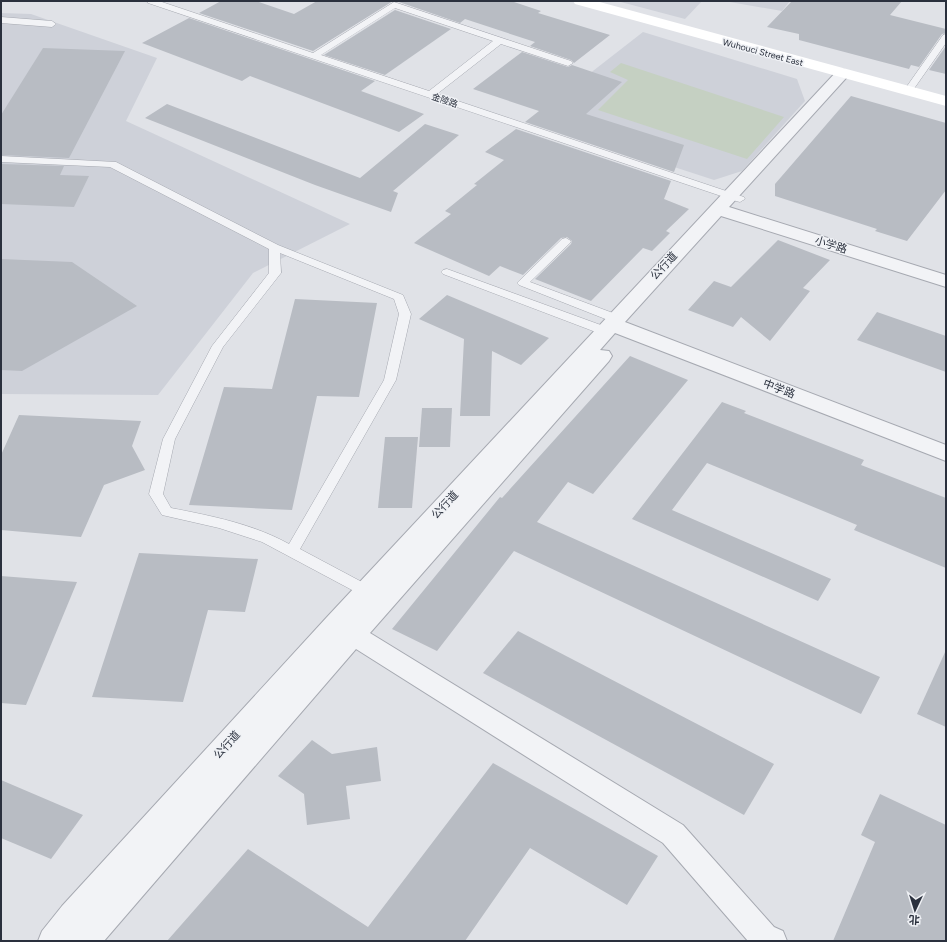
<svg xmlns="http://www.w3.org/2000/svg" width="947" height="942" viewBox="0 0 947 942" font-family="Figtree,'Noto Sans SC',sans-serif">
  <rect width="100%" height="100%" fill="#e0e2e7"/>
  <g fill="#ced1d9">
    <polygon points="617,1 702,1 685,19"/>
    <polygon points="724,1 790,1 782,11"/>
    <polygon points="1,13 31,14 157,58 126,121 350,224 253,273 158,395 1,394"/>
    <polygon points="643,32 797,79 805,101 742,171 714,180 530,120"/>
  </g>
  <polygon fill="#c5d0c2" points="621,63 784,117 747,159 598,110 628,80 610,72"/>
  <g fill="#b8bcc3">
    <polygon points="221,1 256,1 294,14 317,1 393,1 313,51 199,13"/>
    <polygon points="396,1 511,1 541,11 538,13 610,35 574,63 571,60 530,46 535,42 465,19 460,23"/>
    <polygon points="792,1 902,1 890,15 946,29 946,33 942,34 919,67 911,65 909,69 799,40 799,34 767,27"/>
    <polygon points="395,10 451,29 385,75 324,55"/>
    <polygon points="189,18 375,81 361,91 424,114 399,132 250,76 242,81 142,43"/>
    <polygon points="946,46 946,74 929,70"/>
    <polygon points="43,48 125,51 69,158 1,155 1,115"/>
    <polygon points="522,52 568,67 572,65 622,82 586,114 684,145 674,172 525,122 539,111 473,89"/>
    <polygon points="851,96 946,123 946,190 907,241 875,231 877,229 775,196 775,184"/>
    <polygon points="167,104 360,178 425,124 459,135 393,191 398,193 391,212 315,185 145,118"/>
    <polygon points="516,129 671,181 664,199 689,209 666,231 670,233 652,251 643,248 591,301 535,279 571,244 572,241 567,237 561,238 523,275 500,266 489,276 414,243 451,214 445,211 477,185 474,184 504,160 485,152"/>
    <polygon points="1,164 64,166 60,175 89,176 74,207 1,204"/>
    <polygon points="778,240 830,260 803,288 810,291 770,341 741,317 733,327 688,310 714,281 731,287"/>
    <polygon points="1,259 72,262 137,306 22,371 1,370"/>
    <polygon points="447,295 549,338 521,365 492,351 490,416 460,416 464,339 419,319"/>
    <polygon points="295,299 377,303 359,397 317,396 292,510 189,505 224,387 272,389"/>
    <polygon points="877,312 946,336 946,372 857,340"/>
    <polygon points="630,356 688,380 593,494 568,482 537,522 880,677 861,714 514,551 437,651 392,629 500,497 502,498"/>
    <polygon points="722,402 746,411 744,413 864,460 861,465 946,498 946,568 854,530 857,525 707,463 672,510 831,579 818,601 632,519"/>
    <polygon points="422,408 452,408 450,447 419,447"/>
    <polygon points="19,415 141,421 132,446 145,470 104,485 81,537 1,530 1,455"/>
    <polygon points="385,437 418,437 412,508 378,508"/>
    <polygon points="139,553 258,559 245,612 208,610 183,702 92,697"/>
    <polygon points="1,576 77,582 26,705 1,703"/>
    <polygon points="518,631 774,764 744,815 483,673"/>
    <polygon points="946,650 946,727 917,714"/>
    <polygon points="312,740 332,754 377,747 381,781 346,786 350,819 307,825 304,794 278,776"/>
    <polygon points="493,763 658,856 627,905 530,848 465,941 167,941 248,849 368,927"/>
    <polygon points="1,780 83,815 51,859 1,838"/>
    <polygon points="880,794 946,825 946,941 833,941 875,842 861,835"/>
  </g>
  <g fill="none" stroke-linecap="round" stroke-linejoin="round">
    <defs>
      <g id="lane">
        <path d="M147 1H159L313 53 394 2 571 61 573 63 568 66 565 65 501 44 437 94 744 197 745 199 740 202 736 201 148 3ZM395 8 493 41 429 91 321 55Z"/>
        <polygon points="1,17 52,21 56,24 52,27 1,23"/>
        <polygon points="946,34 946,43 911,93 905,93 903,91 905,89 943,35"/>
        <path d="M1 156 116 162 278 245 403 295 411 314 396 380 300 549 377 590 379 594 377 598 372 599 367 598 262 542 219 528 162 515 149 494 163 439 212 346 269 273V249L110 167 1 162ZM280 253 394 299 399 314 384 380 289 544C253 524 212 516 171 508L163 494 175 439 223 347 281 273Z"/>
        <polygon points="566,238 571,241 570,243 530,282 621,316 623,319 621,322 613,322 519,285 517,283 562,239"/>
        <polygon points="447,269 609,328 611,331 609,334 601,334 443,274 441,272 443,270"/>
      </g>
      <polygon id="street" points="842,69 847,71 850,74 847,77 729,207 946,275 946,287 721,216 625,322 946,445 946,461 615,333 600,350 609,351 612,356 609,361 370,633 683,825 774,927 783,931 787,941 748,941 663,843 356,649 104,941 38,941 42,931 62,906 327,617 837,71"/>
    </defs>
    <use href="#lane" stroke="#a6a9b1" stroke-width="1"/>
    <use href="#street" stroke="#a6a9b1" stroke-width="2"/>
    <use href="#lane" fill="#f2f3f6" fill-rule="evenodd"/>
    <use href="#street" fill="#f2f3f6" fill-rule="evenodd"/>
    <polygon fill="#fff" fill-rule="evenodd" points="573,1 596,1 946,96 946,106 575,4"/>
  </g>
  <g text-anchor="middle" dominant-baseline="central" stroke-width="3" stroke-linejoin="round" paint-order="stroke">
    <g font-size="9" fill="#2a303d" stroke="#eff1f5">
      <text transform="translate(763 52) rotate(15)">Wuhouci Street East</text>
      <text transform="translate(445 100) rotate(19)">金陵路</text>
    </g>
    <g font-size="11" fill="#2a303d" stroke="#eff1f5">
      <text transform="translate(831 245) rotate(17)">小学路</text>
      <text transform="translate(664 266) rotate(-47)">公行道</text>
      <text transform="translate(779 389) rotate(21)">中学路</text>
      <text transform="translate(445 505) rotate(-47)">公行道</text>
      <text transform="translate(227 745) rotate(-48)">公行道</text>
    </g>
  </g>
  <rect width="947" height="942" fill="none" stroke="#2a303d" stroke-width="4"/>
  <g transform="translate(915 910) rotate(184)" stroke="#eff1f5" stroke-width="3" paint-order="stroke">
  <path d="M0-3L7 15L0 10L-7 15Z" fill="#2a303d"/>
  <text y="-6" font-size="11" font-weight="bold" text-anchor="middle" fill="#2a303d">北</text>
  </g>
</svg>
